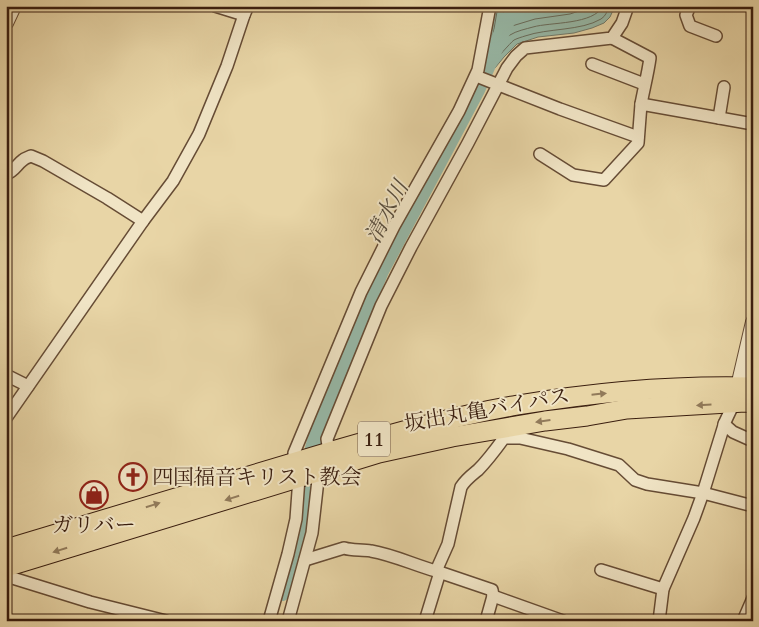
<svg xmlns="http://www.w3.org/2000/svg" width="759" height="627" viewBox="0 0 759 627" font-family="Cardo,'Noto Serif JP',serif">
  <rect width="100%" height="100%" fill="#e8d5a6"/>
  <filter id="stains"><feTurbulence type="fractalNoise" baseFrequency=".004" numOctaves="4"/><feColorMatrix values="0 0 0 0 .2 0 0 0 0 .09 0 0 0 0 .02 0 0 0 .5 -.17"/></filter>
  <radialGradient id="worn" r=".72"><stop offset=".6" stop-color="#630" stop-opacity="0"/><stop offset="1" stop-color="#630" stop-opacity=".3"/></radialGradient>
  <polygon fill="#97b9a8" stroke="#727b6b" points="494,6 615,6 610,17 604,23 592,28 574,33 538,37 517,44 504,57 495,68 481,63"/>
  <g fill="none" stroke-linecap="round" stroke-linejoin="round">
    <g stroke="#686c5c" stroke-width="1">
      <path d="M498 6 491 46 488 58 489 61C490 61 491 62 493 62 495 61 510 43 514 40 518 38 522 37 525 36 548 28 581 31 601 19 606 16 607 11 610 6"/>
      <path d="M505 6 499 40 501 43C504 41 507 38 510 35 516 31 526 29 533 27 550 22 594 25 603 6"/>
      <polyline points="512,6 510,24 512,26 535,19 570,14 594,6"/>
    </g>
    <g stroke="#97b9a8" stroke-width="16">
      <polyline points="313,448 324,408 381,271 477,90 507,21 518,6"/>
      <polyline points="282,593 299,542 307,487"/>
    </g>
    <defs>
      <g id="minor">
        <polyline points="215,6 244,15"/>
        <polyline points="690,6 686,15 690,26 716,36"/>
        <path d="M612 38 650 58C648 73 644 88 641 104"/>
        <polyline points="592,64 644,84"/>
        <polyline points="476,76 560,109 638,137"/>
        <polyline points="719,118 724,87"/>
        <polyline points="540,154 573,175 604,180 638,143 641,104 753,124"/>
        <path d="M6 174C15 171 16 165 23 160 25 158 29 157 31 156L43 161 107 198 143 221"/>
        <polyline points="6,375 28,386"/>
        <polyline points="6,418 143,221 173,181 199,134 227,66 244,15 248,6"/>
        <polyline points="724,424 733,432 753,441"/>
        <polyline points="329,452 327,439 381,306 411,247 468,143 507,68 516,56 525,48 612,38 622,23 628,6"/>
        <polyline points="294,463 294,453 361,292 394,226 459,111 478,70 490,6"/>
        <path d="M305 560 344 548C353 551 362 549 371 551 394 555 414 565 436 571"/>
        <polyline points="601,570 663,589"/>
        <polyline points="6,576 90,602 166,621"/>
        <polyline points="493,596 563,621"/>
        <polyline points="269,621 288,554 296,519 299,478"/>
        <polyline points="288,621 312,533 319,471"/>
        <polyline points="425,621 440,572"/>
        <path d="M486 621 493 596 492 590 436 571 448 544 461 487C466 479 472 475 478 470 488 460 496 449 504 438H520L568 449 619 465 635 480 647 484 703 493 753 506"/>
        <polyline points="659,621 663,589 694,518 703,493 725,422 734,403"/>
        <polyline points="743,621 753,598"/>
      </g>
      <g id="tertiary">
        <polyline points="6,23 14,6"/>
        <polyline points="736,395 753,322"/>
      </g>
      <g id="trunk">
        <path d="M6 549 329 452C391 434 454 416 518 405 595 392 674 385 753 387"/>
        <polyline points="6,567 379,453 452,437 545,421 587,416 627,409 745,402 753,403"/>
      </g>
    </defs>
    <use href="#minor" stroke="#664c35" stroke-width="14"/>
    <use href="#tertiary" stroke="#664c35" stroke-width="16"/>
    <use href="#trunk" stroke="#3a1e0f" stroke-width="21"/>
    <use href="#minor" stroke="#f0e4c5" stroke-width="11"/>
    <use href="#tertiary" stroke="#f0e4c5" stroke-width="14"/>
    <use href="#trunk" stroke="#e8d5a6" stroke-width="19"/>
  </g>
  <defs><path id="oneway-solid" d="M-6-.8H1V-3.2L6.5 0L1 3.2V.8H-6Z" transform="scale(1.25)"/></defs>
  <g fill="#917a5a">
    <use href="#oneway-solid" transform="translate(599 394) rotate(-6)"/>
    <use href="#oneway-solid" transform="translate(704 405) rotate(177)"/>
    <use href="#oneway-solid" transform="translate(543 421) rotate(172)"/>
    <use href="#oneway-solid" transform="translate(232 498) rotate(163)"/>
    <use href="#oneway-solid" transform="translate(153 505) rotate(-17)"/>
    <use href="#oneway-solid" transform="translate(60 550) rotate(163)"/>
  </g>
  <defs>
    <symbol id="church-ring" viewBox="-11 -11 22 22"><circle r="9.5" fill="#f0e4c5" stroke="#8f2418" stroke-width="1.5"/><path d="M-1.2-6h2.4v3.5h3.3v2.4h-3.3V6h-2.4V-.1h-3.3v-2.4h3.3Z" fill="#8f2418"/></symbol>
    <symbol id="shop-ring" viewBox="-11 -11 22 22"><circle r="9.5" fill="#f0e4c5" stroke="#8f2418" stroke-width="1.5"/><path d="M-5-2.5h2.3a2.7 3.5 0 0 1 5.4 0H5L5.5 6h-11ZM-1.5-2.5h3a1.5 2.3 0 0 0-3 0Z" fill="#8f2418"/></symbol>
  </defs>
  <g fill-rule="evenodd">
    <use href="#church-ring" x="117" y="461" width="32" height="32"/>
    <use href="#shop-ring" x="78" y="479" width="32" height="32"/>
  </g>
  <g text-anchor="middle" dominant-baseline="central" stroke-width="4" stroke-linejoin="round" paint-order="stroke">
    <rect fill="#f0e4c5" stroke="#715946" stroke-width="1" x="358" y="421.5" width="32" height="35" rx="4"/>
    <g font-size="20" font-weight="bold" fill="#3a1e0f">
      <text x="374" y="439">11</text>
    </g>
    <g font-size="21" fill="#3a1e0f" stroke="#f0e4c5">
      <text transform="translate(487 410) rotate(-10)">坂出丸亀バイパス</text>
    </g>
    <g font-size="21" fill="#3a1e0f" stroke="#f0e4c5" text-anchor="start">
      <text x="152" y="477">四国福音キリスト教会</text>
      <text x="94" y="525" text-anchor="middle">ガリバー</text>
    </g>
    <g font-size="22" font-style="italic" fill="#564c3d" stroke="#f0e4c5">
      <text transform="translate(387 212) rotate(-62)">清水川</text>
    </g>
  </g>
  <rect width="759" height="627" fill="none" stroke="#e8d5a6" stroke-width="25"/>
  <rect x="8" y="8" width="744" height="612" fill="none" stroke="#3a1e0f" stroke-width="2.5"/>
  <rect x="12" y="12" width="734" height="602" fill="none" stroke="#3a1e0f"/>
  <rect width="100%" height="100%" filter="url(#stains)"/>
  <rect width="100%" height="100%" fill="url(#worn)"/>
</svg>
